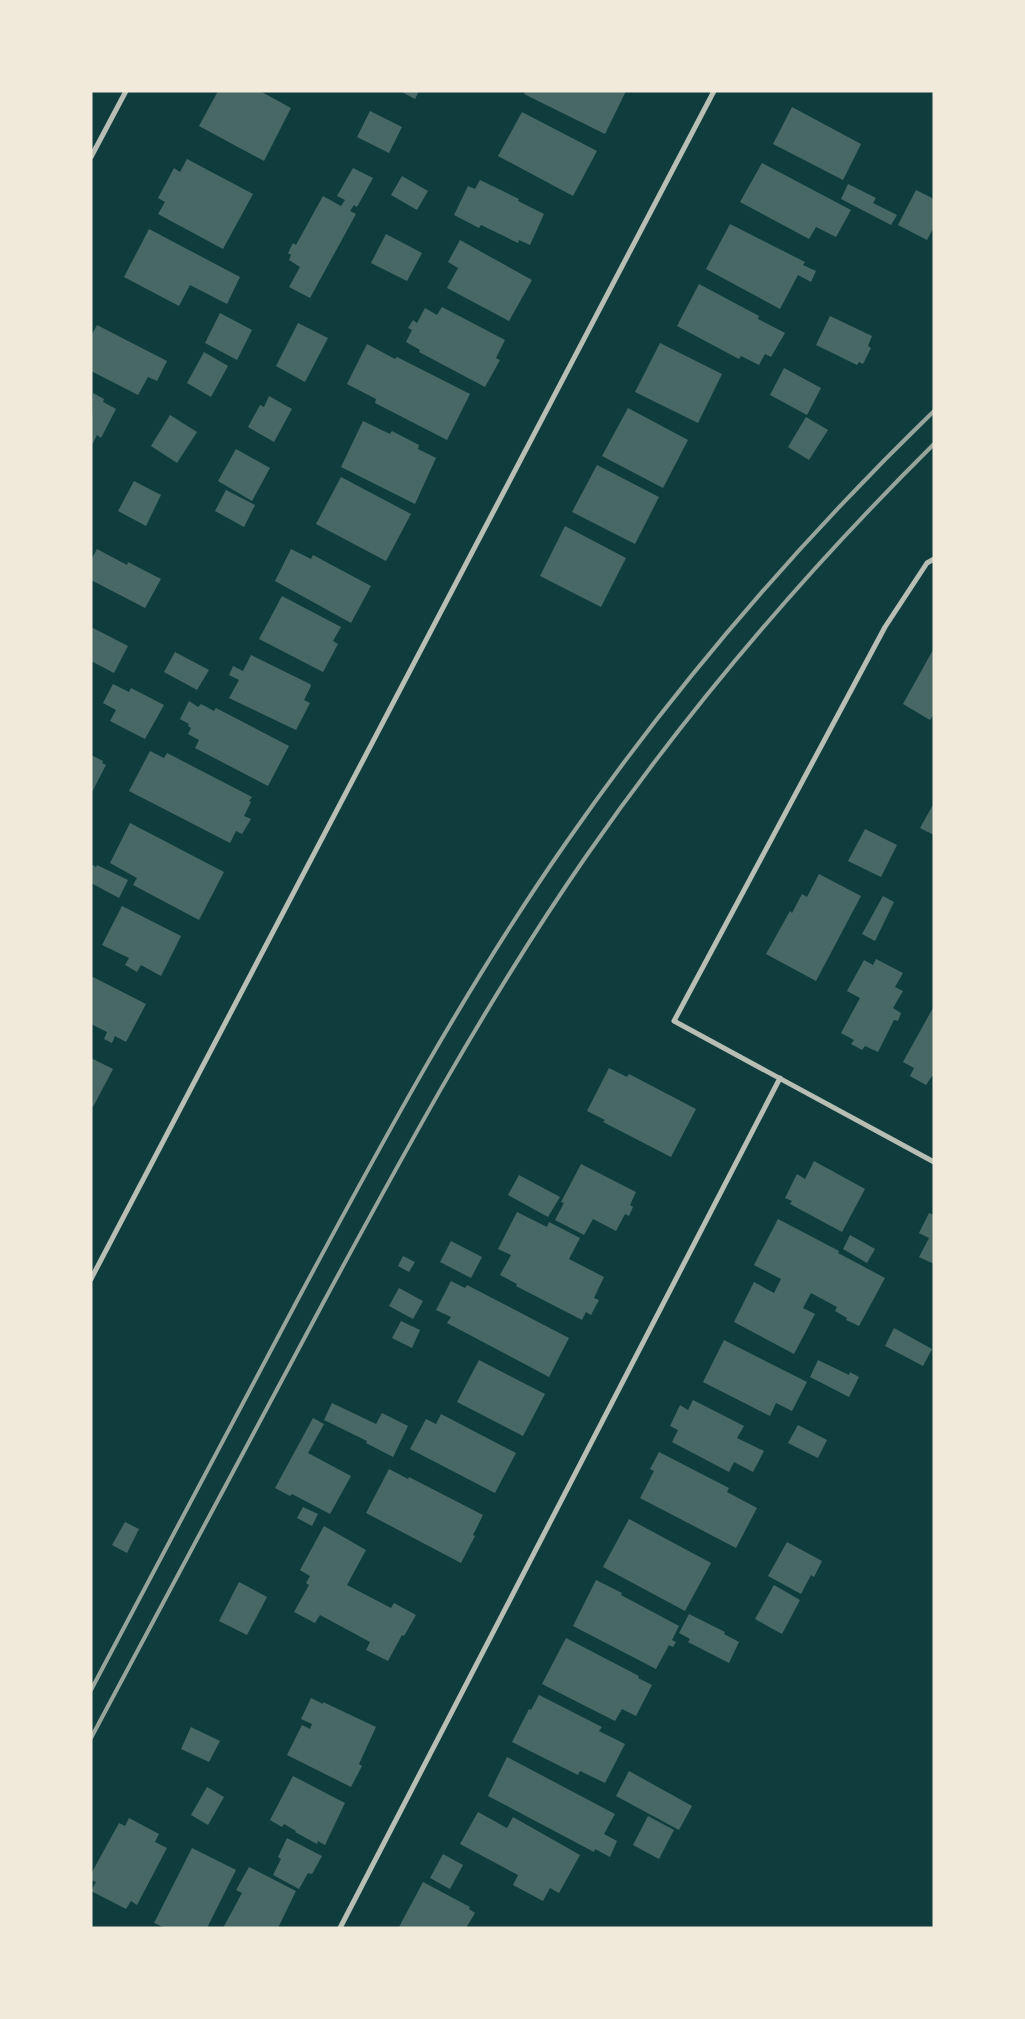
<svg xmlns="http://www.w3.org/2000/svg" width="1025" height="2019" viewBox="0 0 1025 2019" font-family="'PT Sans',sans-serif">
  <rect width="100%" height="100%" fill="#0f3d3e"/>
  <g fill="#486865">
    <polygon points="218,91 260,91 291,108 264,161 199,126"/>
    <polygon points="400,91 419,91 415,99"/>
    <polygon points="526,91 626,91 605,134 524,94"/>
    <polygon points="792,107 861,144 843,180 773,144"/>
    <polygon points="370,111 402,127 389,153 357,137"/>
    <polygon points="522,112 597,151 573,196 498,156"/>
    <polygon points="187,159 253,194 223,249 158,214 165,202 158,198 174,168 180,172"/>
    <polygon points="762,163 851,210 836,237 816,227 809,239 740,202"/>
    <polygon points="353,168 373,178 357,207 354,205 350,211 356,214 310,298 289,287 300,267 289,260 291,255 288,253 293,243 296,245 323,196 341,206 345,200 337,196"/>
    <polygon points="402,176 428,191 417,210 391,195"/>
    <polygon points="480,180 519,199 518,201 544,214 530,245 519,240 518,243 481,225 479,228 454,215 468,186 475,189"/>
    <polygon points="848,184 876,198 873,203 897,215 891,225 841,199"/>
    <polygon points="916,190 934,199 934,227 927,240 898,225"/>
    <polygon points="730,224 805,262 803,265 816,271 811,282 798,275 780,309 706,269"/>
    <polygon points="149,229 240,277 227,304 190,285 179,306 124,277"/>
    <polygon points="386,234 422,253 407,281 371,263"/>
    <polygon points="460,240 532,280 509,321 447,288 458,268 448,262"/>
    <polygon points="699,284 759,316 758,319 785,333 771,357 765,354 759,365 741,356 739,359 677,326"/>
    <polygon points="442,307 505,340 496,358 500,360 485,387 419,352 420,350 406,342 412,330 408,328 413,320 417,323 425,308 437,315"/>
    <polygon points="220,313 252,330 237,360 205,343"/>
    <polygon points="830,316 872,336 868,346 871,348 863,364 859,362 857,365 816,345"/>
    <polygon points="298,323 328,338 305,382 276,366"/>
    <polygon points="97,325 167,361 157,381 148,377 138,395 91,371 91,336"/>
    <polygon points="660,343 722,374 698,423 635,392"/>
    <polygon points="367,344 395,359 397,357 470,394 447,440 375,403 376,399 347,384"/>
    <polygon points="204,352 228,366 211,397 187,383"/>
    <polygon points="784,368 821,388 807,415 770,395"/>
    <polygon points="93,393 104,399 103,402 116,409 101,438 97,435 91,447"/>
    <polygon points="269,396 292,409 274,442 248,427 260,405 264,407"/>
    <polygon points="628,408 688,440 663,488 602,456"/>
    <polygon points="170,415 197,432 177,463 151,446"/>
    <polygon points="806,417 828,430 809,460 788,447"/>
    <polygon points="363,421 390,434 392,431 419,445 418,449 436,458 415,504 341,467"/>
    <polygon points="236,449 270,468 252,501 218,481"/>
    <polygon points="597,465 659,497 635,544 572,512"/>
    <polygon points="341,477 411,514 386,561 316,524"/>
    <polygon points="134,481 161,495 146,526 118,511"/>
    <polygon points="226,490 255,505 244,527 215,511"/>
    <polygon points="565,526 626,558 601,607 540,576"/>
    <polygon points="97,549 127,565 128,562 161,579 145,608 91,580 91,560"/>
    <polygon points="291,549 311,559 313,555 371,586 351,623 275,581"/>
    <polygon points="282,596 341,627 333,641 338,644 323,672 259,639"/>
    <polygon points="91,627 128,646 114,673 91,661"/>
    <polygon points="934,648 934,714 930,720 903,704"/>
    <polygon points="175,652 209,670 197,690 164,672"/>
    <polygon points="251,655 310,684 311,686 304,700 310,703 296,730 229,698 239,680 229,675 233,666 243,671"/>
    <polygon points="113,684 129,692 131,688 164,705 145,739 110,721 116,710 103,703"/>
    <polygon points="189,701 198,707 201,704 214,711 216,708 289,746 268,786 195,748 199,740 188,734 191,728 188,726 189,724 180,719"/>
    <polygon points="150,751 164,758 167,753 252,797 249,801 251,802 244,816 251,819 242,834 236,831 230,843 129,791"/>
    <polygon points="91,755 103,761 102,763 106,765 91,794"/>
    <polygon points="934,803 934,835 920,828"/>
    <polygon points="130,823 224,872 199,920 133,885 137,878 110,863"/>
    <polygon points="865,829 897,845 881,877 848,861"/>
    <polygon points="91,864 96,867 97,865 128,880 119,898 91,883"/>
    <polygon points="819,874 861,896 816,981 766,954 790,911 792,913 802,894 807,897"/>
    <polygon points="883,896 894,902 875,941 862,934"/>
    <polygon points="122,906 181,936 161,976 141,965 137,972 125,965 129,958 102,945"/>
    <polygon points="876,959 903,973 895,987 903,991 893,1008 901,1013 898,1021 894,1020 878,1052 865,1046 862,1050 851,1044 854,1040 841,1033 860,998 847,991 864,960 873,965"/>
    <polygon points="91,976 146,1004 126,1042 115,1036 112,1043 104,1039 107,1032 91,1024"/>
    <polygon points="934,1006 934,1078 932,1076 926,1085 910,1076 914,1068 903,1062"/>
    <polygon points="91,1058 113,1069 93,1107 91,1106"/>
    <polygon points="609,1068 627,1077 629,1074 696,1109 671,1157 603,1122 605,1120 587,1111"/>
    <polygon points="814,1161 865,1189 842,1232 790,1204 792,1201 785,1198 797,1174 805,1179"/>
    <polygon points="581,1164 636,1192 630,1205 633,1207 629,1216 625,1214 616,1231 593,1219 584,1235 555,1220 564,1203 561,1202"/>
    <polygon points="519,1175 560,1197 548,1217 508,1195"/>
    <polygon points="517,1212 547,1227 549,1222 580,1238 569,1259 604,1277 594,1298 599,1300 591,1315 586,1312 582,1320 516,1286 517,1284 500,1275 511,1255 498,1249"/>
    <polygon points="929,1213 934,1215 934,1264 919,1257 929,1238 919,1233"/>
    <polygon points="778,1219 839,1251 838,1253 885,1278 859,1326 846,1320 847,1318 835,1311 837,1307 811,1293 803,1308 815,1314 794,1354 734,1322 754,1282 774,1293 781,1279 754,1265"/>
    <polygon points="850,1235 875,1249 867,1263 843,1249"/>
    <polygon points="451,1241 482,1257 471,1278 440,1262"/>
    <polygon points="403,1256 415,1262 409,1272 398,1266"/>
    <polygon points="451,1281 465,1288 467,1285 569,1338 549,1377 447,1323 451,1317 436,1310"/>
    <polygon points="399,1288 423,1301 413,1319 389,1306"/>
    <polygon points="401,1321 420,1330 412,1348 392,1338"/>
    <polygon points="894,1328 932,1349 923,1366 885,1346"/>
    <polygon points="724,1340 807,1382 792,1411 776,1403 770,1416 703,1382"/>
    <polygon points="479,1360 545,1394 523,1436 457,1402"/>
    <polygon points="818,1360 849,1375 850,1372 859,1377 849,1397 810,1377"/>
    <polygon points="693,1400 744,1426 737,1438 764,1451 753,1472 734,1462 729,1472 672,1442 678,1430 670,1426 680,1405 688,1410"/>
    <polygon points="332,1403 376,1424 382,1413 408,1426 393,1457 366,1443 367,1441 324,1420"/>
    <polygon points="441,1414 516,1453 495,1493 410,1449 426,1419 436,1424"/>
    <polygon points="313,1418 324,1424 308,1453 351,1476 330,1514 292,1494 290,1496 275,1488"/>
    <polygon points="798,1425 827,1440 818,1458 788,1443"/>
    <polygon points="659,1452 729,1488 727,1492 757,1508 736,1548 640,1498 654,1471 650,1469"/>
    <polygon points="389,1469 408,1479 409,1477 483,1515 473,1535 475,1536 461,1563 366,1513"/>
    <polygon points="303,1507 318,1514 312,1526 297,1518"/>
    <polygon points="629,1519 711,1563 685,1611 603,1567"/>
    <polygon points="125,1522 139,1529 127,1553 112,1545"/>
    <polygon points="324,1526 366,1550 347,1585 391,1608 394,1603 416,1615 404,1636 402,1635 388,1661 366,1650 370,1642 320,1615 315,1623 294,1612 309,1585 306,1583 310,1576 300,1570"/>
    <polygon points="787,1542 822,1561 814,1577 811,1575 801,1594 768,1576"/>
    <polygon points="596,1580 622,1593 621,1595 679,1626 672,1640 676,1642 673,1647 669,1645 656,1669 573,1626"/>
    <polygon points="239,1582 267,1597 247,1635 219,1621"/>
    <polygon points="774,1585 800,1600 782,1634 755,1619"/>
    <polygon points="689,1614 725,1632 724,1634 739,1642 729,1663 688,1642 690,1639 679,1633"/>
    <polygon points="566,1638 639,1676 638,1678 652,1685 636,1716 622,1709 615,1721 542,1684"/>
    <polygon points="539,1695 602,1727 599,1731 625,1744 605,1783 580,1771 578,1775 512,1742 529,1709 531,1710"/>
    <polygon points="311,1698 323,1704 323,1702 376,1727 359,1764 362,1766 351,1787 287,1755 302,1725 310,1729 312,1724 301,1719"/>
    <polygon points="191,1727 220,1741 209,1762 181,1749"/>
    <polygon points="507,1757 615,1814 604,1834 617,1841 610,1857 595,1849 594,1852 488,1796"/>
    <polygon points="629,1771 692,1806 679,1830 616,1796"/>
    <polygon points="293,1776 345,1803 325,1845 318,1841 317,1844 295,1832 296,1831 284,1824 282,1827 270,1820"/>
    <polygon points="207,1787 224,1797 208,1825 191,1815"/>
    <polygon points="478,1812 507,1828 513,1817 580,1855 559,1893 550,1888 543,1901 513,1885 518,1875 460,1844"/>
    <polygon points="648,1816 674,1830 659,1859 633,1845"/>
    <polygon points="129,1818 159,1834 155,1842 167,1848 137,1905 131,1901 126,1909 91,1891 96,1882 91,1880 91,1874 119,1823 125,1826"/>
    <polygon points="287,1838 322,1856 312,1874 308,1873 299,1889 273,1875 281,1859 278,1857"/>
    <polygon points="192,1848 236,1870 207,1928 165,1928 154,1923"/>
    <polygon points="443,1854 463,1865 450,1889 430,1878"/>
    <polygon points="249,1867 296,1891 278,1928 223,1928 242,1893 236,1890"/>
    <polygon points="423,1882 470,1907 469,1909 475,1913 466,1928 399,1927"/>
  </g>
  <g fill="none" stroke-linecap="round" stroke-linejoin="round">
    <g stroke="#b8beb3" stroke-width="5">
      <polyline points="91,157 126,91"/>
      <polyline points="934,559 927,563 885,627 674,1021 934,1162"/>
      <polyline points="91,1279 714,91"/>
      <polyline points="340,1928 780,1078"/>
    </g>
    <g stroke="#97a49c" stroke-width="4">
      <path d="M91 1690C160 1560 229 1430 297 1301 381 1144 466 986 568 840 675 686 799 542 934 411"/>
      <path d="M91 1738C168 1594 245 1449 322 1305 405 1151 488 998 587 855 689 708 807 570 934 444"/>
    </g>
  </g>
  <rect width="1025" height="2019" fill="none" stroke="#f1e9da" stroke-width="185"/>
</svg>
